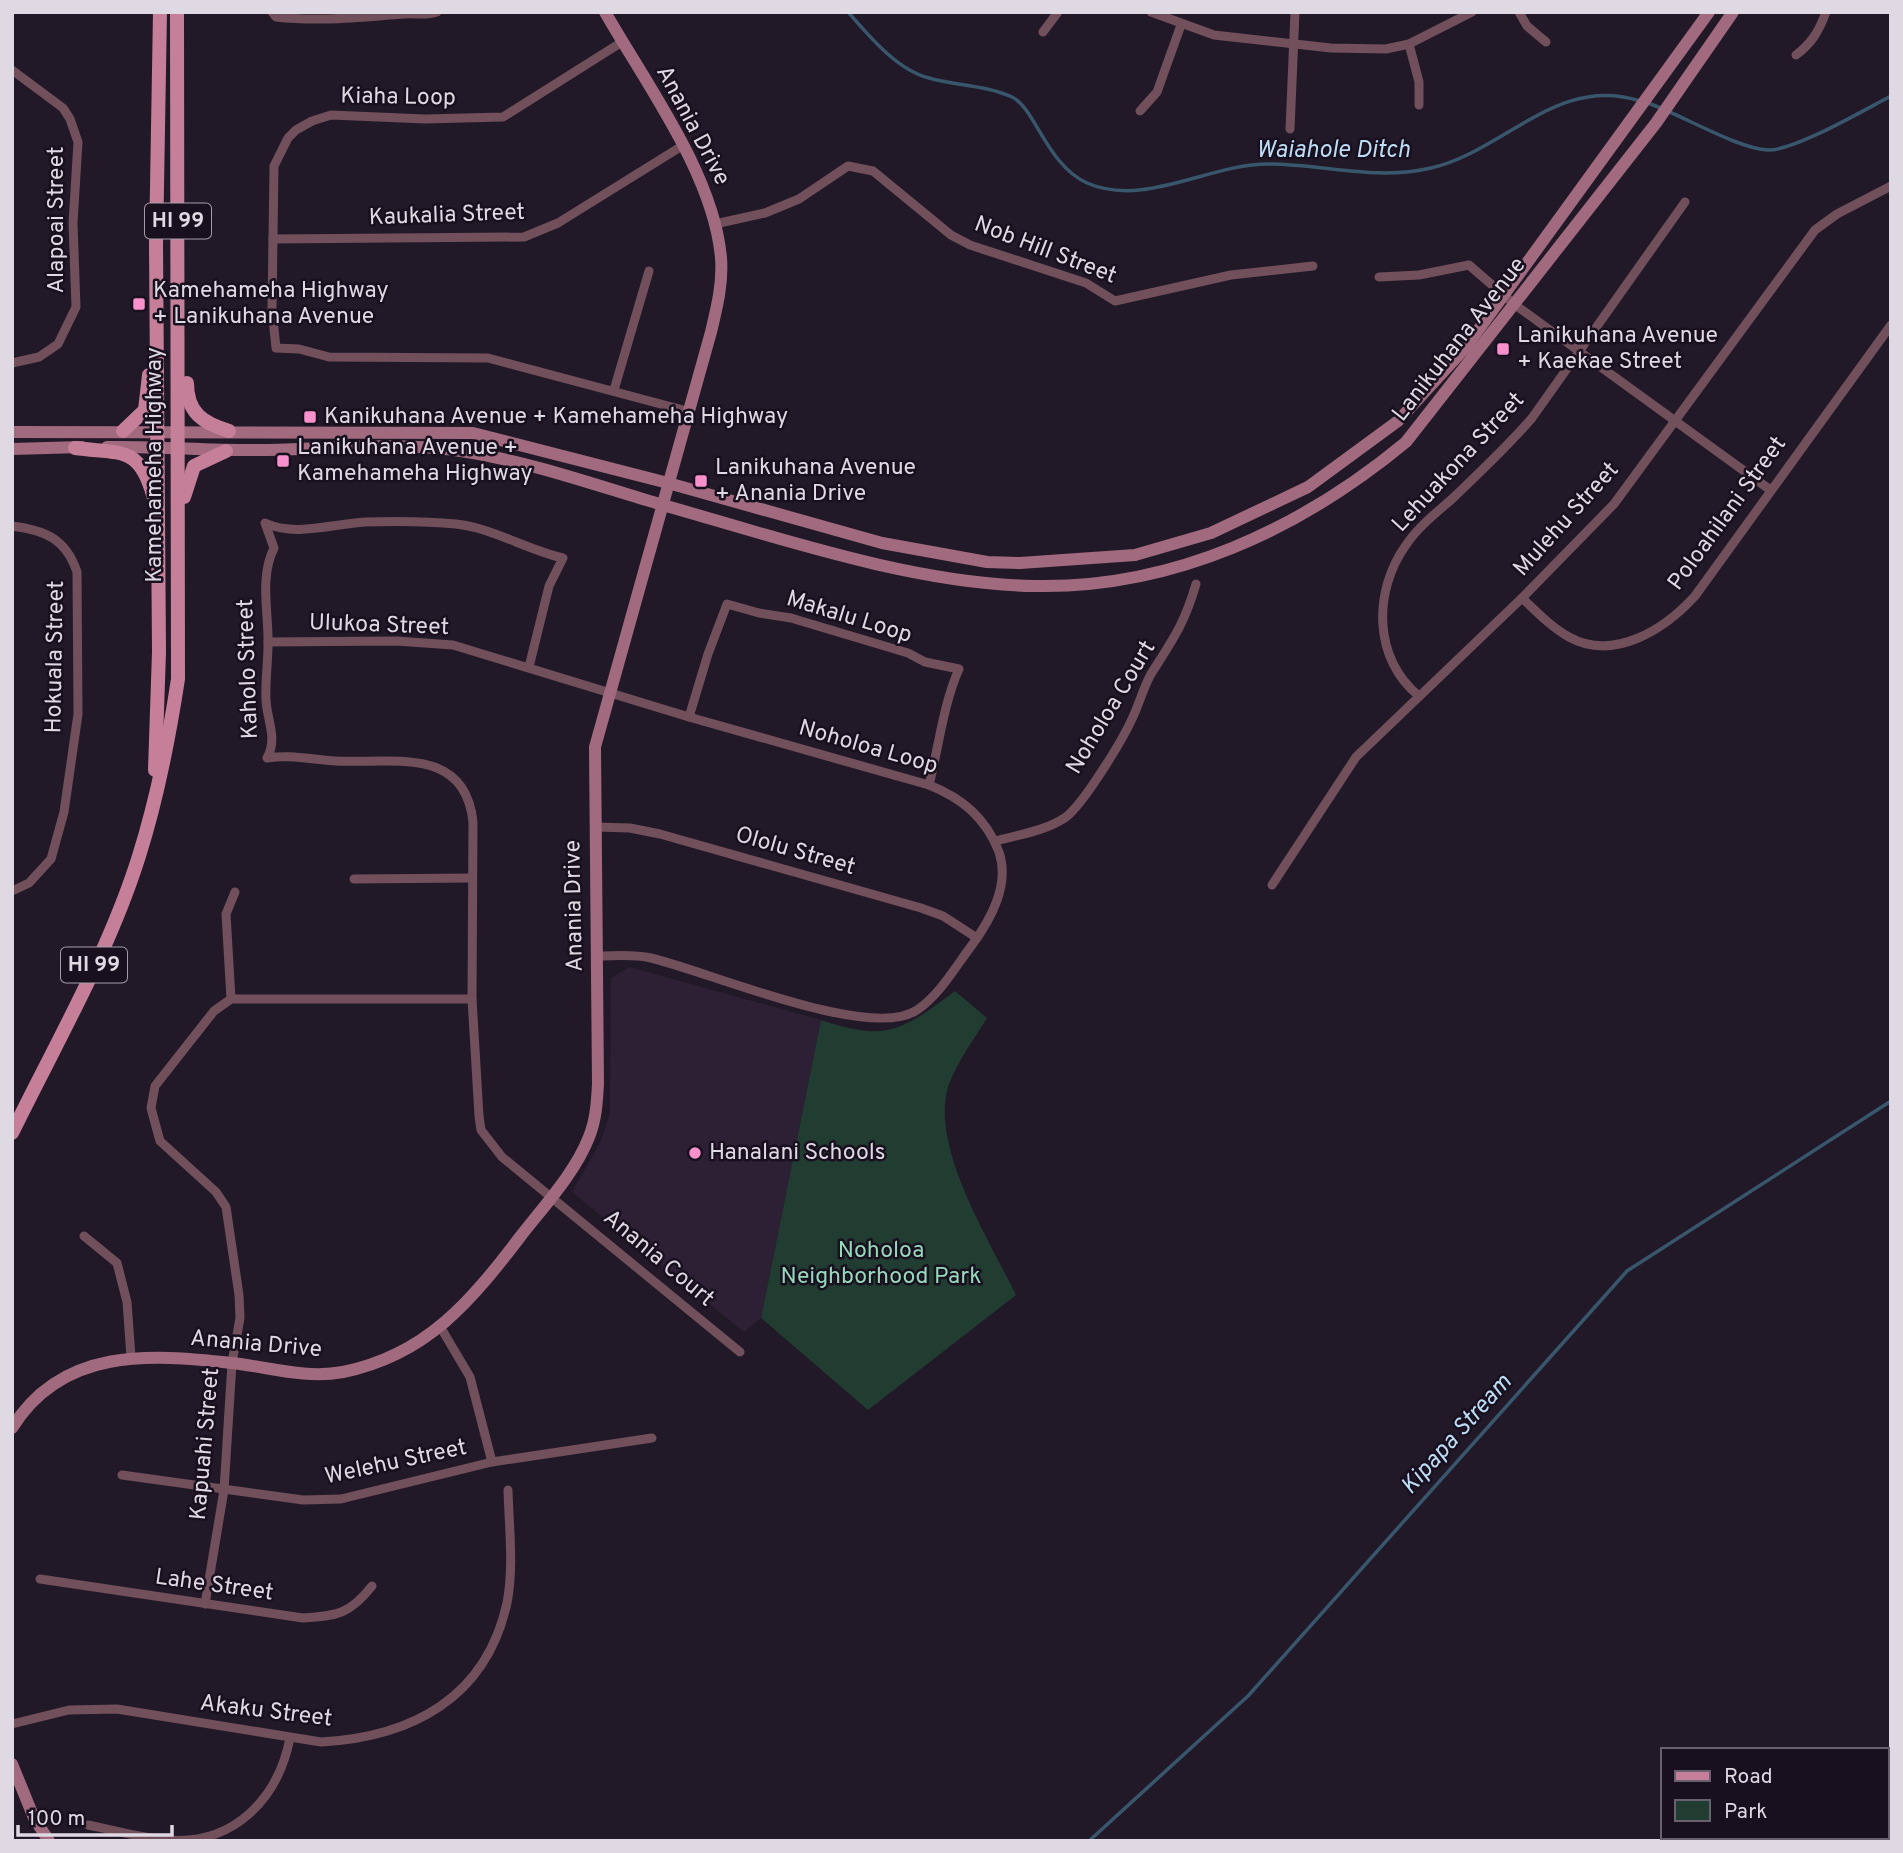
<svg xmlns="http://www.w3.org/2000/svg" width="1903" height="1853" viewBox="0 0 1903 1853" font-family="Overpass,sans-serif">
  <rect width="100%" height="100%" fill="#221928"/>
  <polygon fill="#2d2035" points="629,967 821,1020 761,1318 744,1332 572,1192 601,1141 610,1113 611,978"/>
  <path fill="#213c30" d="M955 991 987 1018C974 1039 958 1061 949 1084 928 1145 990 1241 1016 1295L868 1410 761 1318 821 1020C886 1042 902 1031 955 991Z"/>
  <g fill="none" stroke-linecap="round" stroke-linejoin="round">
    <g stroke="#38566c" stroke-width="3.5">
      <path d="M848 12C869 36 897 70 929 78 956 86 986 85 1012 97 1035 108 1047 165 1087 183 1144 208 1209 164 1268 164 1323 164 1376 181 1431 168 1505 151 1558 74 1640 101"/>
      <path d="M1648 103C1680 114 1738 149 1768 150 1794 151 1864 110 1891 96"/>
      <polyline points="1089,1841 1248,1696 1627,1271 1891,1101"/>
    </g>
    <g stroke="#714f5b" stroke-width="9">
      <path d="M272 12 276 17C319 22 361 17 404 14 416 13 425 16 437 12"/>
      <polyline points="1151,12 1214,35 1331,48 1386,49 1409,44 1472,12"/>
      <polyline points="1519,12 1527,26 1546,42"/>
      <polyline points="1043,32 1058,12"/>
      <polyline points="622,42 503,117 425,119 331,115 312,121 296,130 288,138 274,166 272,309 276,348 299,349 329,357 488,358 687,411"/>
      <polyline points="1409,44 1419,82 1419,105"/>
      <path d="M1796 55C1812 43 1819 31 1826 12"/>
      <polyline points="12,70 63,108 70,119 78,142 73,223 76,307 58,344 39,357 12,363"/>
      <polyline points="1140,111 1157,92 1181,25"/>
      <polyline points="1290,129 1295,12"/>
      <polyline points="715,224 765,213 799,199 848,166 873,171 951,235 970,245 1086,283 1115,301 1231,275 1313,266"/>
      <polyline points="273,239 524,237 558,223 682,146"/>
      <polyline points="1379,277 1419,275 1469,265 1514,304 1769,489"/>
      <polyline points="614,390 649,271"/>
      <path d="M12 526C45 530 66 539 77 572L78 714 64 812 51 859 29 883 12 891"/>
      <path d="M1522 598C1537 612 1551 627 1569 637 1614 662 1665 629 1695 596L1891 325"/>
      <path d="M268 642 396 641 453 645 689 717 929 785C962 798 986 818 999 852 1010 885 991 919 972 945 956 966 939 996 917 1010 871 1042 707 971 651 958 633 954 616 956 598 956"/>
      <path d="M529 667 549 586 563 558C527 550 493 528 456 524 426 521 395 521 365 522 332 524 295 537 265 523L274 548C259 578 269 613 268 645 268 663 265 682 266 700 267 721 278 738 267 758 291 754 312 760 336 761 392 764 465 745 473 822L472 999 479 1116 481 1130 502 1157 740 1352"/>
      <path d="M1419 696C1373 659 1373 591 1406 545 1418 527 1436 513 1452 499 1480 472 1507 447 1532 418L1685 202"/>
      <path d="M689 717 708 654 727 604 759 613 791 618 908 653 925 662 959 669C943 705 939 746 929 785"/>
      <polyline points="595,827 630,828 660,834 921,908 943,916 977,938"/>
      <path d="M995 841C1017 835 1046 831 1066 817 1084 803 1122 741 1132 719 1139 705 1143 688 1151 674 1173 639 1184 625 1196 584"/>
      <polyline points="354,879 471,878"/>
      <polyline points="1272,885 1356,757 1522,598 1614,504 1815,230 1837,214 1891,186"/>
      <polyline points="231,999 226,914 235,892"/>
      <polyline points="84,1236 117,1263 127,1302 131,1357"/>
      <polyline points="441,1328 470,1377 492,1462"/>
      <polyline points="122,1475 303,1500 341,1499 492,1462 652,1438"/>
      <path d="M40 1579 303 1618C337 1616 350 1614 372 1586"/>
      <polyline points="205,1604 224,1490 232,1363 240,1318 239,1295 226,1207 216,1192 160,1141 151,1108 155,1086 214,1011 231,999 472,999"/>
      <path d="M12 1724 69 1710 117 1709 321 1742C412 1737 486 1698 507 1603 514 1567 509 1527 508 1490"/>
      <path d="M88 1825C114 1830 141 1838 168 1840 234 1845 278 1799 290 1738"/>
      <polyline points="1846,1837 1848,1841"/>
      <polyline points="1885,1841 1891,1836"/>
    </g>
    <g stroke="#a16a7e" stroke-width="12">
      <polyline points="12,432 473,433 668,483 882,543 987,562 1020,563 1135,555 1211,533 1308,487 1398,421 1466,347 1709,12"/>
      <path d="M107 447C159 446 211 451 263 450 330 449 401 441 467 452 534 463 598 486 663 505 779 538 914 584 1034 586 1173 589 1301 529 1406 442L1656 123 1733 12"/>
      <polyline points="12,449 82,447"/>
      <path d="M12 1428C62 1347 150 1354 232 1363 269 1367 305 1379 343 1372 427 1355 471 1301 520 1237 544 1206 575 1173 589 1137 596 1120 597 1102 598 1084L595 747 711 332C717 307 723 283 721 258 714 175 646 84 605 12"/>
      <polyline points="12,1764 34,1818 49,1841"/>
    </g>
    <g stroke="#c67f99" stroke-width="14">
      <path d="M187 383C187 413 203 423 229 431"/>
      <polyline points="123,431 145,410 149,375"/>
      <path d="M75 448C120 454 139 445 153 495"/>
      <polyline points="184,497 194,466 226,451"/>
      <polyline points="155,770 159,652 156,245 160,12"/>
      <path d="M12 1133C56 1043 109 952 139 856 157 799 169 738 178 679L177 12"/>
    </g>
  </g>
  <g fill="#f890cb" stroke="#19101f" stroke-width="2.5">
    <rect x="132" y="297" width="14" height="14" rx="3.5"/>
    <rect x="1496" y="342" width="14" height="14" rx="3.5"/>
    <rect x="303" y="410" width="14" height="14" rx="3.5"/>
    <rect x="276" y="454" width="14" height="14" rx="3.5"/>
    <rect x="694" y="474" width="14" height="14" rx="3.5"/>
    <circle cx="695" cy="1153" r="7"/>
  </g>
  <g text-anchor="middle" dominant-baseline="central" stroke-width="5" stroke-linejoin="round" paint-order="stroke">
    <g fill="#19101f" stroke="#a49da9" stroke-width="2">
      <rect x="145" y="203.5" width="66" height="35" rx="5"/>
      <rect x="61" y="947.5" width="66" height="35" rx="5"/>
    </g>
    <g font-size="21" font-weight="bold" fill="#dfd9e4">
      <text x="178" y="221">HI 99</text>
      <text x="94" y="965">HI 99</text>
    </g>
    <g font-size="23" fill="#dfd9e4" stroke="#19101f">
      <text transform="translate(398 98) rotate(1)">Kiaha Loop</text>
      <text transform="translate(692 126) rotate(62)">Anania Drive</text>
      <text transform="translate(447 216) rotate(-2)">Kaukalia Street</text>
      <text transform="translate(57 220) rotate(-90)">Alapoai Street</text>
      <text transform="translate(1045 251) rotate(21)">Nob Hill Street</text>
      <text transform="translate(1460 340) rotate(-52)">Lanikuhana Avenue</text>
      <text transform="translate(1459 463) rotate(-47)">Lehuakona Street</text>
      <text transform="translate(155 465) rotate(-90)">Kamehameha Highway</text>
      <text transform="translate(1728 514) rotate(-54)">Poloahilani Street</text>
      <text transform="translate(1567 520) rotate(-48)">Mulehu Street</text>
      <text transform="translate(849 618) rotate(17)">Makalu Loop</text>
      <text transform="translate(379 626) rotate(2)">Ulukoa Street</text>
      <text transform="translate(56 657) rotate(-89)">Hokuala Street</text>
      <text transform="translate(249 669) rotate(-92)">Kaholo Street</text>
      <text transform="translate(1112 708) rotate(-59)">Noholoa Court</text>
      <text transform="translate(868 748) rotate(16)">Noholoa Loop</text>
      <text transform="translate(795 852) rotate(16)">Ololu Street</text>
      <text transform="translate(575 906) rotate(-91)">Anania Drive</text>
      <text transform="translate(658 1259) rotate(40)">Anania Court</text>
      <text transform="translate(256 1345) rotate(5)">Anania Drive</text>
      <text transform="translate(206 1444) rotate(-85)">Kapuahi Street</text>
      <text transform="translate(396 1463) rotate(-12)">Welehu Street</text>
      <text transform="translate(214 1586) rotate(8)">Lahe Street</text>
      <text transform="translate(266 1712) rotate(7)">Akaku Street</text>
    </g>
    <g font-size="23" fill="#dfd9e4" stroke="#19101f" text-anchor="start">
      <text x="153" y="291">Kamehameha Highway<tspan x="153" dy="26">+ Lanikuhana Avenue</tspan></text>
      <text x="1517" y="336">Lanikuhana Avenue<tspan x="1517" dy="26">+ Kaekae Street</tspan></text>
      <text x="324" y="417">Kanikuhana Avenue + Kamehameha Highway</text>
      <text x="297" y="448">Lanikuhana Avenue +<tspan x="297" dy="26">Kamehameha Highway</tspan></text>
      <text x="715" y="468">Lanikuhana Avenue<tspan x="715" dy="26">+ Anania Drive</tspan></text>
      <text x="709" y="1153">Hanalani Schools</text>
    </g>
    <g font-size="23" fill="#95d9ba" stroke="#19101f">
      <text x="881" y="1251">Noholoa<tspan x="881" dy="26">Neighborhood Park</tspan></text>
    </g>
    <g font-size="24" font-style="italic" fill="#bdddf6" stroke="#19101f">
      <text x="1333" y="151">Waiahole Ditch</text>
      <text transform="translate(1457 1435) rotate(-48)">Kipapa Stream</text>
    </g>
  </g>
  <rect width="1903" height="1853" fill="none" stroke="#dfd9e4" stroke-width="28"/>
  <rect x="1661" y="1748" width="228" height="91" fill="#19101f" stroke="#68606e" stroke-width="2"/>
  <rect x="1675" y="1771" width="35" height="10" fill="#c67f99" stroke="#68606e" stroke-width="2"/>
  <text x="1724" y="1783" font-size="21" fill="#dfd9e4">Road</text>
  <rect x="1675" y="1800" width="35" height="21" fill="#213c30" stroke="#68606e" stroke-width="2"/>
  <text x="1724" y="1818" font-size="21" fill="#dfd9e4">Park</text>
  <path d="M18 1825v10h154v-10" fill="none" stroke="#dfd9e4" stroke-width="3.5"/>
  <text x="28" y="1825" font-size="21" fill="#dfd9e4" stroke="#19101f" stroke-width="5" paint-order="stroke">100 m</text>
</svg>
